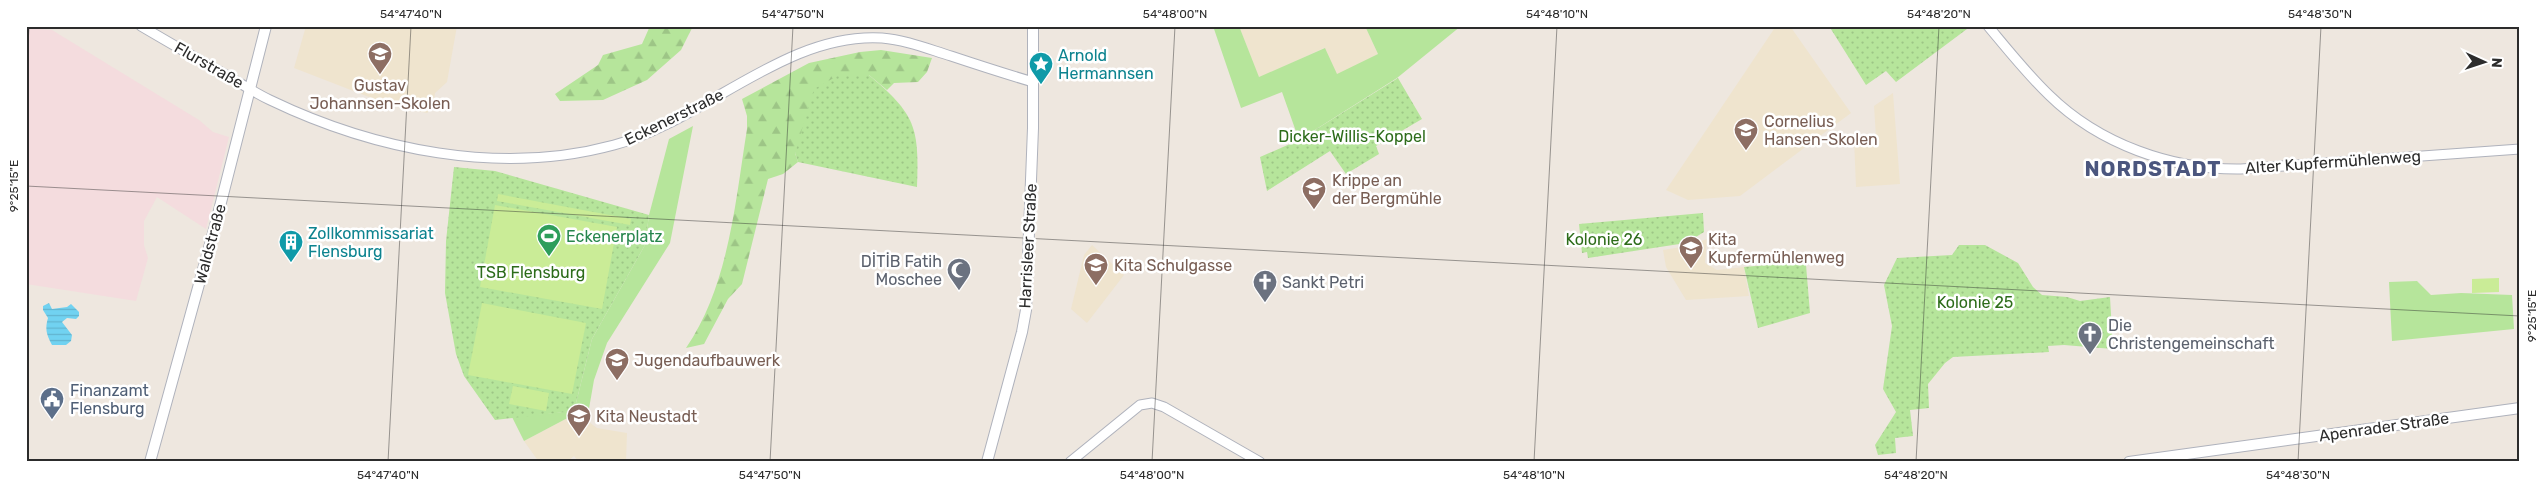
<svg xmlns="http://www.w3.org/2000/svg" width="2546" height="488" viewBox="0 0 2546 488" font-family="Rubik,sans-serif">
  <defs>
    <pattern id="forest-firs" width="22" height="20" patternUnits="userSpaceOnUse" patternTransform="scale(1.25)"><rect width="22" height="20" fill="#b6e59b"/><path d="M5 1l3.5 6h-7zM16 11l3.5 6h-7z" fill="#9dc586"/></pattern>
    <pattern id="park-dots" width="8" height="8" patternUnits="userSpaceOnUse" patternTransform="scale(1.25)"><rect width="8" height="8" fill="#b6e59b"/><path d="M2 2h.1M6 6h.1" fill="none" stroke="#9dc586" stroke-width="1.8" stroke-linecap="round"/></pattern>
    <pattern id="water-rules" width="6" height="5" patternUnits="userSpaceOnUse" patternTransform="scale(1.25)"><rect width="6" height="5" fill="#71d2f1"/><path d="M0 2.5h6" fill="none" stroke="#62b4cf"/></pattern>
  </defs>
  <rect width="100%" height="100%" fill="#eee7df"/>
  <g fill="#efe4ce">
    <polygon points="306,26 457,26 447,82 435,93 433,107 427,113 387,104 294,68"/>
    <polygon points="1239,26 1365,26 1378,54 1337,75 1324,48 1259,78"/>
    <polygon points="1776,26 1790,26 1851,113 1740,196 1688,200 1666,190"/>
    <polygon points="1893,93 1900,184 1856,187 1854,139 1876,137 1874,106"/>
    <polygon points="1707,239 1705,263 1717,270 1744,267 1749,296 1686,300 1666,267 1663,250 1688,246"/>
    <polygon points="1092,245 1124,275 1087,323 1071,309 1084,255"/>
    <polygon points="577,413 597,428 627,433 626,462 579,462 574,456 567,462 539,462 524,441"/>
  </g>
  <polygon fill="#f4dcde" points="26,28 52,30 199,120 213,132 229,137 206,229 157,197 144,221 144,245 148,258 136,301 26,284"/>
  <g fill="#b6e59b">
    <polygon points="1213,26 1239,26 1259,77 1325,48 1337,74 1378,54 1365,26 1461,26 1397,78 1299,140 1282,92 1241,108"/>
    <polygon points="693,126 670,243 607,343 594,380 587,420 577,413 524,441 512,417 574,411 592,339 645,245 649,215 669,139"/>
    <polygon points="2417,281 2431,295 2461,293 2512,295 2514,329 2392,341 2389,282"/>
  </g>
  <g fill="url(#forest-firs)">
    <polygon points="650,26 693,26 681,50 647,80 603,100 560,101 555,94 598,65 603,55 642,44"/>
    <path d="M881 50 932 58 927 72 918 82 894 83 887 90 869 75 795 153 798 162 783 174 768 179 742 284 728 299 704 344 686 348C729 285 735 203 747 129V116L742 99 809 63 860 52Z"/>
  </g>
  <g fill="url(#park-dots)">
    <polygon points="1829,26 1971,26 1896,82 1886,71 1866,85"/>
    <path d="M839 75H869C916 115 919 127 917 187L798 162 795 153 814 89Z"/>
    <polygon points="1398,78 1422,119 1376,146 1379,154 1346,174 1330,151 1267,191 1260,157 1299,140"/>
    <polygon points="454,167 495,171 649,215 645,245 592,339 574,411 495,420 464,376 456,354 445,293 446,241"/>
    <polygon points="1703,213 1704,232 1686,243 1588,258 1587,252 1582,253 1579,224"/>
    <polygon points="1959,245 1985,245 2018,263 2033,287 2042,295 2067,297 2080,301 2110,297 2113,349 2064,345 2048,346 2049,352 1953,357 1945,363 1928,384 1929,408 1910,410 1913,436 1895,438 1896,453 1878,455 1875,445 1896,412 1883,389 1892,326 1884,285 1897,258 1952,255"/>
    <polygon points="1802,262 1806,265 1810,313 1758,328 1744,267"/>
  </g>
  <g fill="#caec97">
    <polygon points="498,194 631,219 630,225 497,201"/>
    <polygon points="495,205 617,227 602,309 480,287"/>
    <polygon points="2499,278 2499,292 2472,293 2472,279"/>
    <polygon points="482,303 586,323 572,394 468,375"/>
    <polygon points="513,386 549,393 546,411 509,404"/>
  </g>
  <path fill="url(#water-rules)" d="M49 303 52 309 67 307 71 304 79 312V316L76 319 67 318 62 322 72 335 71 341 66 345H52C46 334 45 328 48 318L43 310V306Z"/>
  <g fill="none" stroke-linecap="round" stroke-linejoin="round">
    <defs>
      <g id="tertiary">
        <path d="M141 26C170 43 199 60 228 76 242 84 255 93 270 100 374 150 500 176 614 145 704 121 785 32 882 38 906 40 928 49 951 56 978 65 1006 74 1033 82"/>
        <path d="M1988 26C2008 50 2027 74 2049 95 2099 144 2172 170 2241 169L2520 149"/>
        <polyline points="1070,462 1140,405 1152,403 1164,407 1260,462"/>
      </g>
      <g id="secondary">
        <polyline points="150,462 215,226 266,26"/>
        <polyline points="987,462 1022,332 1026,310 1033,128 1033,26"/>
        <polyline points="2129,462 2520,408"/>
      </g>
    </defs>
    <use href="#tertiary" stroke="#afb2bc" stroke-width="11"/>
    <use href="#secondary" stroke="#afb2bc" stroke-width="12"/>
    <use href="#tertiary" stroke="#fff" stroke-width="9"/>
    <use href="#secondary" stroke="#fff" stroke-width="10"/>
  </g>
  <path fill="none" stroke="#2c2c2c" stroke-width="1" stroke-opacity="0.45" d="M26 84 29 26M26 186 2520 316M388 462 411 26M770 462 793 26M1152 462 1175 26M1534 462 1557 26M1916 462 1939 26M2298 462 2321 26"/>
  <defs>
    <symbol id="school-pin" viewBox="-11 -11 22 30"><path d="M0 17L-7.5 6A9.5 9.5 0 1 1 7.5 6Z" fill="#8d6e63" stroke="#fff"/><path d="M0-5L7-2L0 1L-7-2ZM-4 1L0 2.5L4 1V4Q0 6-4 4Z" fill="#fff"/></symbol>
    <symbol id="sight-pin" viewBox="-11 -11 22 30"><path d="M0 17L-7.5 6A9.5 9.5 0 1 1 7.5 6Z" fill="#0f9aa8" stroke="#fff"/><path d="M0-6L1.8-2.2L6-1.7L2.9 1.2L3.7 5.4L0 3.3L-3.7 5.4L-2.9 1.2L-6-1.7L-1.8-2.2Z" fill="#fff"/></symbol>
    <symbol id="stadium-pin" viewBox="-11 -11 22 30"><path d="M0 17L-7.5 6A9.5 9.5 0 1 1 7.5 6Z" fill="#2e9e5b" stroke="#fff"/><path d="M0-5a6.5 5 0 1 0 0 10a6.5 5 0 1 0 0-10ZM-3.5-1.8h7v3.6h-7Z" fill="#fff"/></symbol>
    <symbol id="building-pin" viewBox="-11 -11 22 30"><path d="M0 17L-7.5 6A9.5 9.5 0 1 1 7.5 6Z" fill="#0f9aa8" stroke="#fff"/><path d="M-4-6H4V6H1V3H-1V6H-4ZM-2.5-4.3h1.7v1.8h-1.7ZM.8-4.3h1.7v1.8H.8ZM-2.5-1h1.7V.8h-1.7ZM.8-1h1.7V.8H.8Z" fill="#fff"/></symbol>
    <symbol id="mosque-pin" viewBox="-11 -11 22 30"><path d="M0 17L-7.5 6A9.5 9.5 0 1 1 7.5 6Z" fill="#6b7280" stroke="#fff"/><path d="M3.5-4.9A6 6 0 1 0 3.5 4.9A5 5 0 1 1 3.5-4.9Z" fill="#fff"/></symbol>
    <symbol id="church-pin" viewBox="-11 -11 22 30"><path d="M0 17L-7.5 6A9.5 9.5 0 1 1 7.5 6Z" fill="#6b7280" stroke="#fff"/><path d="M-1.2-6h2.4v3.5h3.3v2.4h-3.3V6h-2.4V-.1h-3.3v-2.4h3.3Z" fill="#fff"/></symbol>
    <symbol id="civic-pin" viewBox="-11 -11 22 30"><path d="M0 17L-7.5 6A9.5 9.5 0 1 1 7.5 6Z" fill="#5c6f8a" stroke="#fff"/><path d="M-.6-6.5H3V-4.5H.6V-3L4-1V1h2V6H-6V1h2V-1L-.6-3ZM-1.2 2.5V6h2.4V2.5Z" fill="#fff"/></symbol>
  </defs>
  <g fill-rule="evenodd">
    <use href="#school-pin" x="366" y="40" width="28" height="38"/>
    <use href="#sight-pin" x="1027" y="50" width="28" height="38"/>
    <use href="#school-pin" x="1732" y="116" width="28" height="38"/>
    <use href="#school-pin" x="1300" y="175" width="28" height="38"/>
    <use href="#stadium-pin" x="535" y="222" width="28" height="38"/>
    <use href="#building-pin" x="277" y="228" width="28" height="38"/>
    <use href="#school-pin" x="1677" y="234" width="28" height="38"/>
    <use href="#school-pin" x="1082" y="251" width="28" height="38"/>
    <use href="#mosque-pin" x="945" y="256" width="28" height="38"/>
    <use href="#church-pin" x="1251" y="268" width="28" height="38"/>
    <use href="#church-pin" x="2076" y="320" width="28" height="38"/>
    <use href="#school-pin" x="603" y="346" width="28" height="38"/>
    <use href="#civic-pin" x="38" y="385" width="28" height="38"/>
    <use href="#school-pin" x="565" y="402" width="28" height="38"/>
  </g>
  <g text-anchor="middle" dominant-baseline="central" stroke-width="5" stroke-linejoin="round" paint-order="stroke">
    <g font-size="16" fill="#0d838f" stroke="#fff" text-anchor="start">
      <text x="1058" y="55">Arnold<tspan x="1058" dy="18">Hermannsen</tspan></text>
      <text x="308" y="233">Zollkommissariat<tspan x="308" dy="18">Flensburg</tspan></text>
    </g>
    <g font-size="16" fill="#2c2c2c" stroke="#fff">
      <text transform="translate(209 65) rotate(30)">Flurstraße</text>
      <text transform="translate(674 117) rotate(-26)">Eckenerstraße</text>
      <text transform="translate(2333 162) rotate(-4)">Alter Kupfermühlenweg</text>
      <text transform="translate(210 244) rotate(-75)">Waldstraße</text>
      <text transform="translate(1028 246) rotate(-87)">Harrisleer Straße</text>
      <text transform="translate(2384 427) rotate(-8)">Apenrader Straße</text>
    </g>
    <g font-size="16" fill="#785e54" stroke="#fff" text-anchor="start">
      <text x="380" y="85" text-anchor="middle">Gustav<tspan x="380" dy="18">Johannsen-Skolen</tspan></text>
      <text x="1764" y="121">Cornelius<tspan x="1764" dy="18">Hansen-Skolen</tspan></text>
      <text x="1332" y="180">Krippe an<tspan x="1332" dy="18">der Bergmühle</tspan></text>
      <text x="1708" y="239">Kita<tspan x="1708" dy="18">Kupfermühlenweg</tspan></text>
      <text x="1114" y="265">Kita Schulgasse</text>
      <text x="634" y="360">Jugendaufbauwerk</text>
      <text x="596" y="416">Kita Neustadt</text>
    </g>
    <g font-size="16" fill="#2d6c1a" stroke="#fff">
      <text x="1352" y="136">Dicker-Willis-Koppel</text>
      <text x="1604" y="239">Kolonie 26</text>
      <text x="531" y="272">TSB Flensburg</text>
      <text x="1975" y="302">Kolonie 25</text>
    </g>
    <g font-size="16" fill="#27864d" stroke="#fff" text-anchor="start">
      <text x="566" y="236">Eckenerplatz</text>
    </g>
    <g font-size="16" fill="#5b616d" stroke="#fff" text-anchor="start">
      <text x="942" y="261" text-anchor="end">DİTİB Fatih<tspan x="942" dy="18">Moschee</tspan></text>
      <text x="1282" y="282">Sankt Petri</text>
      <text x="2108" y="325">Die<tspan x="2108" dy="18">Christengemeinschaft</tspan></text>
    </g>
    <g font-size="16" fill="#4e5e75" stroke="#fff" text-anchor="start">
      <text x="70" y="390">Finanzamt<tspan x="70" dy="18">Flensburg</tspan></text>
    </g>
    <g font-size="21" font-weight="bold" letter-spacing="1" fill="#4b567e" stroke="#fff">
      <text x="2153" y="168">NORDSTADT</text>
    </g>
  </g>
  <rect width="2546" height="488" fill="none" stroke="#ffffff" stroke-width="55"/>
  <g transform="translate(2484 62) rotate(93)" stroke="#ffffff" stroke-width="4" paint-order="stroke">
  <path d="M0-4L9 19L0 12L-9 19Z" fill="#2c2c2c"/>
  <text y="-8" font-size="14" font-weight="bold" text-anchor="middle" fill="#2c2c2c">N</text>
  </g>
  <rect x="28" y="28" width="2490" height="432" fill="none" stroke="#2c2c2c" stroke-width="2"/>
  <g font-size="12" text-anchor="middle" fill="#2c2c2c">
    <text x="411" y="18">54°47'40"N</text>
    <text x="793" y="18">54°47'50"N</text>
    <text x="1175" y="18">54°48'00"N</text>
    <text x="1557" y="18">54°48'10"N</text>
    <text x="1939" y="18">54°48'20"N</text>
    <text x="2320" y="18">54°48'30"N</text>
    <text transform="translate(14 186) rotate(-90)" y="4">9°25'15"E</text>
    <text transform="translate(2532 316) rotate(-90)" y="4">9°25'15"E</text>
    <text x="388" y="479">54°47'40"N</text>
    <text x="770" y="479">54°47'50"N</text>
    <text x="1152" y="479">54°48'00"N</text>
    <text x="1534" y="479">54°48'10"N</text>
    <text x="1916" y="479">54°48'20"N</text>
    <text x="2298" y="479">54°48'30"N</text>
  </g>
</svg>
